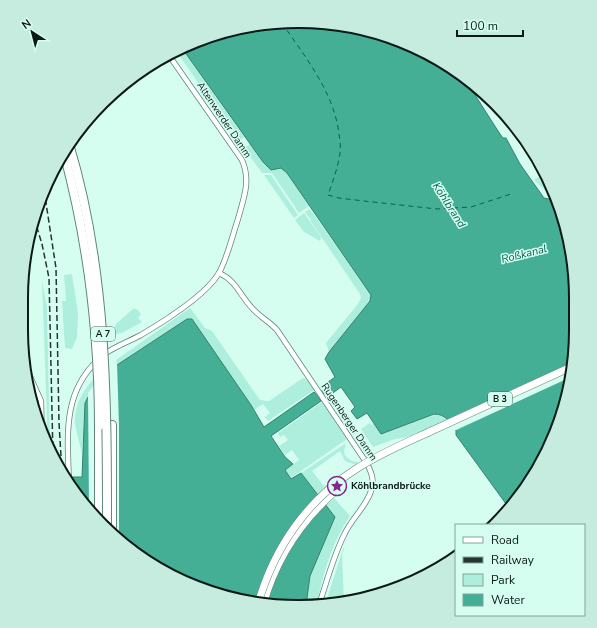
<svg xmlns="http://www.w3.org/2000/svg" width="597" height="628" viewBox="0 0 597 628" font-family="'Nunito Sans',sans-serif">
  <rect width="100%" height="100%" fill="#d5fef1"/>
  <g fill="#adefdc">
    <polygon points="182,48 244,137 239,141 176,51"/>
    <polygon points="250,144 263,162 281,168 287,173 309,206 299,213 272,173 262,173 244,148"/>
    <polygon points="264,175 271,175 298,215 294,218"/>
    <polygon points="546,176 554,194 545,190 534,180 538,177"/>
    <polygon points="310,209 371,295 370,301 329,352 326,343 358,304 361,298 360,294 310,220 313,216 310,219 305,212"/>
    <polygon points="304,213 321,237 320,241 304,232 295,220"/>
    <polygon points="72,274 78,313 77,337 72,349 65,348 62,301 66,301 64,275"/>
    <polygon points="42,280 47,308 50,451 48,446"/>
    <polygon points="134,308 138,310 141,314 138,318 142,322 122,333 116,334 115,325"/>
    <polygon points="190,308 205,328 212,331 260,400 269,401 303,378 306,379 314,390 268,421 265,417 270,413 263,404 254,410 251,405 142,348 117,365 116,360"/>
    <path d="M105 368 85 403 82 456C81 445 76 434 75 423 74 401 89 381 105 368Z"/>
    <polygon points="322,402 347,439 291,478 285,470 299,460 292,450 285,455 279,446 288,440 284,435 280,437 278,433"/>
    <path d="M434 414C442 414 446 416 450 422L413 436 395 439 373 447 361 429 370 423 371 425 374 423 381 434Z"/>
    <polygon points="346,443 344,451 345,456 352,461 360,463 359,466 345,461 340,451 312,471 326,489 319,495 301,473"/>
    <path d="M334 498 350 516C333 540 322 576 317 605H306L310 576 335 517 326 505Z"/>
    <polygon points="345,547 342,554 344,602 334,605 325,605 343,549"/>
  </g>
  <g fill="#45af96" stroke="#348270">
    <path d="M317 22 371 31 421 50 468 79V84L500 134 503 138H506L520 164 544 198 558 201 561 210 574 263 571 384 555 436 529 484 509 508 456 435V431C450 422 446 414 434 414L381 434 367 413 357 419 351 411 355 407 341 387 330 395 323 386 335 377 325 359 329 352 370 301 371 295 287 173 281 168 271 170 263 162 182 48 210 36 262 23Z"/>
    <polygon points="187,319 192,319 251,405 264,427 314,392 321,401 271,436 285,457 293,464 285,470 291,479 301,473 335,517 310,576 306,605 263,605 210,592 160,570 115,538 68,484 64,477 82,477 85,403 88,397 117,365"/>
  </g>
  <g fill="#d5fef1">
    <polygon points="117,363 119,425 119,540 104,525 105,373"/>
    <polygon points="571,363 571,377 454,431 446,420"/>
    <polygon points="98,380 103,524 89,508 88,393"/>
  </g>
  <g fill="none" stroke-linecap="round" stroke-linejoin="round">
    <polyline stroke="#45af96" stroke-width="4.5" points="313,399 330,388"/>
    <path stroke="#08614f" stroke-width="1" stroke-dasharray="5 4" stroke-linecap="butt" d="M282 23C305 57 334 92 339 134 340 140 341 147 340 153 338 167 333 181 328 195L339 198 364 201 437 209 471 207 514 193"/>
    <defs>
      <g id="street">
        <path d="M219 273C237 281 240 296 253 309 260 317 270 322 277 330L366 462C371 471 375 480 371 491 366 507 351 519 344 535 333 557 327 581 319 605"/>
        <path d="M103 355C115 346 128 342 141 335 163 322 206 295 219 273 228 256 232 237 238 219 244 197 251 181 242 160L168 54"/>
        <polyline points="24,363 41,401 42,436"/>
        <path d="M69 485C68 439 61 394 98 360"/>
      </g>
      <g id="primary">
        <polyline points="429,432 571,367"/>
        <path d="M263 605C276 558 303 518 340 487"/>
      </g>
      <g id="highway">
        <polyline points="99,426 99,520"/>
        <polyline points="112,534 112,425"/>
      </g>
    </defs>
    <use href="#street" stroke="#60867b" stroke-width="6"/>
    <use href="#primary" stroke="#60867b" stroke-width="8"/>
    <use href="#highway" stroke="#60867b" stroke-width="10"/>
    <use href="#street" stroke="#fff" stroke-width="4.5"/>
    <use href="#primary" stroke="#fff" stroke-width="7"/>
    <use href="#highway" stroke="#fff" stroke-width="8"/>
    <g stroke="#243631" stroke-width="1.5" stroke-dasharray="6 3" stroke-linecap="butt">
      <polyline points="44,190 56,268 59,423 62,473"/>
      <polyline points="34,218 42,244 49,278 53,456"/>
    </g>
    <defs>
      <path id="primary-bridge" d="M258 604C274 548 307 500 356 469 379 454 405 443 429 432"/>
      <g id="highway-bridge">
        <path d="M69 144C107 269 107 399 107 528"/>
        <path d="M64 153C88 242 99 334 99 426"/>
      </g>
    </defs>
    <use href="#primary-bridge" stroke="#60867b" stroke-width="8" stroke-linecap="butt"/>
    <use href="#highway-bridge" stroke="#60867b" stroke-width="10" stroke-linecap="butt"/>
    <use href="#primary-bridge" stroke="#fff" stroke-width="7"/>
    <use href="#highway-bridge" stroke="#fff" stroke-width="8"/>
  </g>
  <defs>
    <symbol id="sight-ring" viewBox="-11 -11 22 22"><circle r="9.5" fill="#d5fef1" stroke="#86258e" stroke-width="1.5"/><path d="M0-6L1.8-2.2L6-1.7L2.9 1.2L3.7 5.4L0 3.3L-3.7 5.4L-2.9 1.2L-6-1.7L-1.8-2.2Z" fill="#86258e"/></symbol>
  </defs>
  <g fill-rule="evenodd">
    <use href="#sight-ring" x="326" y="475" width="22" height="22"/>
  </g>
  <g text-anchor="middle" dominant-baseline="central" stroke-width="3" stroke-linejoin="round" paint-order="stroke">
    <g fill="#d5fef1" stroke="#485e58" stroke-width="1">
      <rect x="91" y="327" width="24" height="14" rx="3"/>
      <rect x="488" y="392" width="24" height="14" rx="3"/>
    </g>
    <g font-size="9" font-weight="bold" fill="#0b1a16">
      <text x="103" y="334">A 7</text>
      <text x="500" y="399">B 3</text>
    </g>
    <g font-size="10" fill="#0b1a16" stroke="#d5fef1">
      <text transform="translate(224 120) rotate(56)">Altenwerder Damm</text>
      <text transform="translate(349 422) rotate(56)">Rugenberger Damm</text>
    </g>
    <g font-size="10" font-weight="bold" fill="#0b1a16" stroke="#d5fef1" text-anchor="start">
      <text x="351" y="486">Köhlbrandbrücke</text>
    </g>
    <g font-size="11" font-style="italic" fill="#08614f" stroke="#d5fef1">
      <text transform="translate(449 205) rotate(57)">Köhlbrand</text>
      <text transform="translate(524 254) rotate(-14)">Roßkanal</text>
    </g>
  </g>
  <path d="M0 0H597V628H0ZM298 28H299A270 270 0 0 1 569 298V330A270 270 0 0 1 299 600H298A270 270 0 0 1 28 330V298A270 270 0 0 1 298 28Z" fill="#c5ecdf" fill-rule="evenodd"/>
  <path fill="none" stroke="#0b1a16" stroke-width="2" d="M298 28H299A270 270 0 0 1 569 298V330A270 270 0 0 1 299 600H298A270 270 0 0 1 28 330V298A270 270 0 0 1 298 28Z"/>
  <rect x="455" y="524" width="130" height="92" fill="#d5fef1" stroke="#84a399"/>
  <rect x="463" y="537" width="20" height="6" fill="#ffffff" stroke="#84a399"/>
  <text x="491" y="544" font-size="12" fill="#0b1a16">Road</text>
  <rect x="463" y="557" width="20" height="6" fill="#243631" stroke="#84a399"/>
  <text x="491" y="564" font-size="12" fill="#0b1a16">Railway</text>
  <rect x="463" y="574" width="20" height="12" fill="#adefdc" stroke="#84a399"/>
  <text x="491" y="584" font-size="12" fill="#0b1a16">Park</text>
  <rect x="463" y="594" width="20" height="12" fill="#45af96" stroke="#84a399"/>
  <text x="491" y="604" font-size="12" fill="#0b1a16">Water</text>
  <g transform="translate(32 32) rotate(324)" stroke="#d5fef1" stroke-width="3" paint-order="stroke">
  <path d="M0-3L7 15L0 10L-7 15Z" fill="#0b1a16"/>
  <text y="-6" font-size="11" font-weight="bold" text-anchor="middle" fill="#0b1a16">N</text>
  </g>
  <path d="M457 30v6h66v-6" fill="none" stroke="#0b1a16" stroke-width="2"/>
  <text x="463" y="30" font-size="12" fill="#0b1a16" stroke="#d5fef1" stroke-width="3" paint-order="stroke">100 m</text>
</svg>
